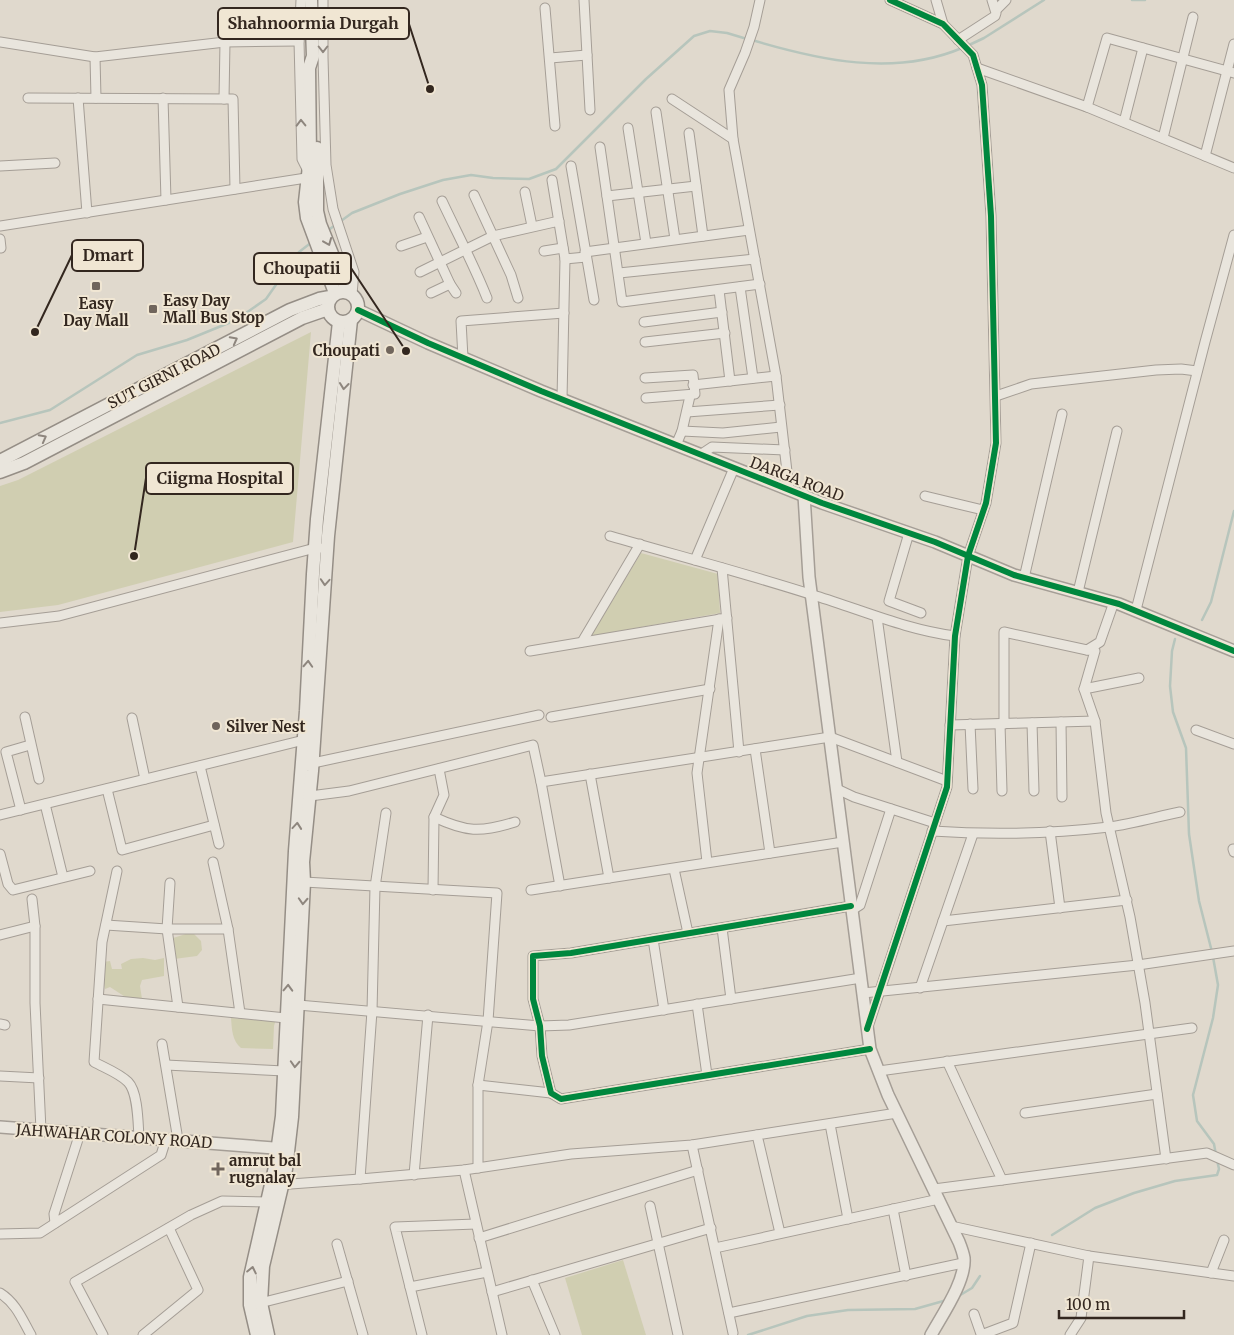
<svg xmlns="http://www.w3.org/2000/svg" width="1234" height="1335" viewBox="0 0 1234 1335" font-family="Merriweather,serif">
  <rect width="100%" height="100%" fill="#e0d9cd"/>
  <g fill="#d0ceb1">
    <polygon points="311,332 293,542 58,605 0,612 0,486 18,480"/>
    <polygon points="641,553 718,574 720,613 591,636"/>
    <polygon points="192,932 201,941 202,950 197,956 174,959 170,939"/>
    <polygon points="143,958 155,960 164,958 164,976 142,980 140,986 142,999 130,1000 110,987 105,989 102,972 103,962 110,961 112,969 122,969 121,964 131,959"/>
    <path d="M231 1018 270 1021 276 1019 274 1026 273 1049 241 1048C232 1040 232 1030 231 1018Z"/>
    <polygon points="623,1260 646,1335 582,1335 565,1278"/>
  </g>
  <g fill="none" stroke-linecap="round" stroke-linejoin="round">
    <g stroke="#b7c5bc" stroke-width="2.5">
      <polyline points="1132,0 1145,0"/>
      <path d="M752 40C819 60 894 77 962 48"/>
      <polyline points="967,46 984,38 1044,0"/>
      <polyline points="327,231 352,213 400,194 443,180 471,175 493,178 529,179 556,169 646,79 694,36 710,31 727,33 747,39"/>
      <polyline points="0,423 50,410 137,355 187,340 236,320 266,299 299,252 312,242"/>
      <polyline points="1202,620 1211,602 1234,511"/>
      <polyline points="1175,639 1172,651 1170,686 1173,712 1186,748 1189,834 1199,901 1212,952"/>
      <polyline points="1213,957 1218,985 1213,1018 1193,1095 1197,1121 1214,1144 1216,1155"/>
      <polyline points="1052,1235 1095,1208 1134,1193 1175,1181 1217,1175 1219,1169 1217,1160"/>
      <polyline points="957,1297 972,1288 980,1276"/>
      <polyline points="748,1335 807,1316 848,1310 915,1309 947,1300"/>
    </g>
    <defs>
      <g id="minor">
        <polyline points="301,0 299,41 302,159 308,171"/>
        <polyline points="323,0 323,57 326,165 333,209 354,272 352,294"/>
        <polyline points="584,0 590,110"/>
        <polyline points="760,0 754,27 745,53 729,90 733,139 776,376 789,489"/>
        <polyline points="936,0 943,24"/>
        <polyline points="545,8 555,126"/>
        <polyline points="996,10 1006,0"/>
        <polyline points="958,40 995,16 996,13 992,0"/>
        <polyline points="0,42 95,57 225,42 299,41"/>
        <polyline points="95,57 96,98"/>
        <polyline points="550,58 587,55"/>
        <polyline points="977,68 1087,107 1234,168"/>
        <polyline points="28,98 233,99 235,189"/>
        <polyline points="78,98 87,213"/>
        <polyline points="163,98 166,200"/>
        <polyline points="224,99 225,42"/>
        <polyline points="672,99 733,139"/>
        <polyline points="1087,107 1107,38 1234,73"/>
        <polyline points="656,112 675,239"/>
        <polyline points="1124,122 1143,48"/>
        <polyline points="628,128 646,243"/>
        <polyline points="689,133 703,236"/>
        <polyline points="1163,138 1193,17"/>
        <polyline points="600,147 622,302 760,284"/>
        <polyline points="1205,156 1234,44"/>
        <polyline points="0,166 55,163"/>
        <polyline points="571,166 594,300"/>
        <polyline points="552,180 565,259 586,257"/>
        <polyline points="525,192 532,226"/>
        <polyline points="474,195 511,275 518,298"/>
        <polyline points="607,196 696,186"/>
        <path d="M442 201C457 233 474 265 487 298"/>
        <polyline points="419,217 450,284 456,293"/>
        <polyline points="0,226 306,178"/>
        <polyline points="0,239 1,248"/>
        <polyline points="401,246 427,237"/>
        <polyline points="544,251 563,248"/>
        <polyline points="585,252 749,230"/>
        <polyline points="420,272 493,236 559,221"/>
        <polyline points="619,273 755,259"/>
        <polyline points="740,287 753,378"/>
        <polyline points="719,290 730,381"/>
        <polyline points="431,293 450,284"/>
        <polyline points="644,322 722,312"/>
        <polyline points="645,342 725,333"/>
        <polyline points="463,358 461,321 564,313"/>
        <polyline points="645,378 693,375 695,394 646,398"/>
        <polyline points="693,385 776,376"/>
        <polyline points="996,396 1031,384 1156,370 1181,369 1197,371"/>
        <polyline points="562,399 565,259"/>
        <polyline points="687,412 780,405"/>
        <polyline points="682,431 723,433 781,427"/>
        <polyline points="676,445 682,431 690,396"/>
        <polyline points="700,455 712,447 785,450"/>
        <polyline points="925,496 983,510"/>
        <polyline points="909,533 889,601 921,613"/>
        <path d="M610 536C679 556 748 574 816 596 862 610 907 630 955 636"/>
        <polyline points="695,560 734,468"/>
        <polyline points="722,568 739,752"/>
        <polyline points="1024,578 1062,414"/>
        <polyline points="1078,592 1117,431"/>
        <polyline points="1114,602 1100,642 1087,650 1095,651 1084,689 1095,721 1106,813 1130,917 1145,1003 1166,1159"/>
        <polyline points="1136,610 1205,342 1234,235"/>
        <polyline points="877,617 897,762"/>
        <polyline points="0,623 59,616 315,548 320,548"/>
        <polyline points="582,642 640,544"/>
        <polyline points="530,651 727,618"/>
        <polyline points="1084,689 1139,678"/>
        <polyline points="25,717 39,779"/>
        <polyline points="551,717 710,689"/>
        <polyline points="132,718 145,779"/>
        <polyline points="1061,722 1062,797"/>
        <polyline points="1032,723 1034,791"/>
        <polyline points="970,724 973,789"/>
        <polyline points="1000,724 1002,791"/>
        <polyline points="1004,724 1004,632 1087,650"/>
        <polyline points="950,725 1095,721"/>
        <polyline points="1196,730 1234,744"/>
        <polyline points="755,749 770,853"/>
        <polyline points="313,763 539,715"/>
        <polyline points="200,766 219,844"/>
        <polyline points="590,774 609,878"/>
        <polyline points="541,782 830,737 947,781"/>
        <polyline points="107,789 122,850 214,825"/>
        <polyline points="837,789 854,797 935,823"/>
        <polyline points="310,796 349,791 533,745 541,782 560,886"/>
        <polyline points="45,804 63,877"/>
        <polyline points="21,810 6,752 30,745"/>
        <polyline points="0,815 308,739"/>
        <path d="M434 817C466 832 480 833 515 822"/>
        <path d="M932 831C991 835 1050 834 1109 827 1132 824 1156 817 1180 812"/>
        <polyline points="1050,831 1060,908"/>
        <polyline points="1233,849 1234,852"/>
        <polyline points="0,854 8,884 13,890 90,871"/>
        <polyline points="213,862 228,929 240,1013"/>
        <polyline points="707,862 697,773 719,619"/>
        <polyline points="674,869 688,933"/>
        <path d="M117 871 102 942 94 1062C105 1068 119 1073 128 1082 138 1092 138 1123 139 1137"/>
        <polyline points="304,882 497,893 488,1021 478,1085 478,1168"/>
        <polyline points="170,883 167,929 178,1007"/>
        <polyline points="433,890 434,817 444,795 439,769"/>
        <polyline points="531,890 843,842"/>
        <polyline points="32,899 35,926 35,1003 41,1130"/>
        <polyline points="851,906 571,953 533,956 533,999 540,1026 542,1056 551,1093 561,1099 870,1049"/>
        <polyline points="852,910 860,905 891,809"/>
        <polyline points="943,921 1127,900"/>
        <polyline points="106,925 167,929 228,929"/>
        <polyline points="722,928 731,999"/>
        <polyline points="0,935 35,926"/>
        <polyline points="653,939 664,1010"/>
        <polyline points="920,988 973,834"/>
        <polyline points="863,993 1138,965 1234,951"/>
        <polyline points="98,999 286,1018"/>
        <polyline points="697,1004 707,1075"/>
        <polyline points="298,1005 540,1026 569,1025 861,978"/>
        <polyline points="0,1024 5,1025"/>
        <polyline points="868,1027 947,787 955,636 968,556 986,503 996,443 991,216 982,85 973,55 943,24 890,0"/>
        <polyline points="162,1044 178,1140"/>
        <polyline points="947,1061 1002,1180"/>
        <polyline points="166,1065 284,1071"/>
        <polyline points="879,1071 1192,1028"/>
        <polyline points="0,1076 39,1078"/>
        <polyline points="478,1085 551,1093"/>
        <polyline points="1025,1113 1157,1094"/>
        <polyline points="830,1124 848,1219"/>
        <polyline points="757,1135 780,1233"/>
        <polyline points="692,1145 733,1333"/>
        <polyline points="464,1170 502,1335"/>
        <polyline points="414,1175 428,1015"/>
        <polyline points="360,1179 372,1011 375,887 386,813"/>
        <polyline points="277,1185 360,1179 464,1170 571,1154 692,1145 897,1113"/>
        <polyline points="934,1189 1207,1153 1234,1165"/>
        <polyline points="650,1206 678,1335"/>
        <polyline points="893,1209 906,1276"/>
        <polyline points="55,1223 54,1214 80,1133"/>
        <polyline points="951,1226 1089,1256 1234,1276"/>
        <polyline points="0,1234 40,1233 161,1155 166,1139"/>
        <polyline points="479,1238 698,1170"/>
        <polyline points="337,1244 363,1335"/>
        <polyline points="715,1248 939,1199"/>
        <polyline points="1211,1273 1224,1240"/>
        <polyline points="532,1280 555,1335"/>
        <polyline points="410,1287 487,1272"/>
        <polyline points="492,1292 711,1228"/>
        <path d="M0 1293C16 1303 22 1319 31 1335"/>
        <polyline points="256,1304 348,1281"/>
        <polyline points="729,1313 963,1263"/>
        <polyline points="974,1314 981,1334 984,1334 1013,1323 1031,1243"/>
        <polyline points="103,1335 75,1282 191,1215 222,1201 271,1202"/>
        <polyline points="143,1335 198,1290 169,1228"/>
        <polyline points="422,1335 395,1227 476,1224"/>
        <polyline points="1070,1335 1081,1318 1089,1256"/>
      </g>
      <g id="tertiary">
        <polyline points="358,310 428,343 541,391 822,503 935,542 1014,575 1119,604 1234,651"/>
        <path d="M804 495 809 577 870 1049 888 1095 959 1242C961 1247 963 1252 964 1258 966 1281 942 1315 931 1335"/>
        <polyline points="0,1127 287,1149"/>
      </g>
      <g id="secondary">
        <polyline points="311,0 313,56 309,68 310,157 305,202 307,218 335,293"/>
        <polyline points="317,148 317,211 320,224 347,291"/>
        <circle cx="343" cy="307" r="15"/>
        <polyline points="0,461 290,310 319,299 330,297"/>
        <polyline points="0,472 24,463 302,318 328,309"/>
        <polyline points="257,1335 250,1305 250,1277 275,1167 282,1116 295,851 306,711 313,574 317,519 339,322"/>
        <polyline points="268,1335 261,1303 263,1266 286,1169 292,1117 304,882 303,862 312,771 328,536 351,320"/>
      </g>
    </defs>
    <use href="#minor" stroke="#a59e96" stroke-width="11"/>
    <use href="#tertiary" stroke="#a59e96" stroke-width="14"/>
    <use href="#secondary" stroke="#958e86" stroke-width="15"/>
    <use href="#minor" stroke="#e9e5dd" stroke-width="9"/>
    <use href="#tertiary" stroke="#e9e5dd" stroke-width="11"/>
    <use href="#secondary" stroke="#e9e5dd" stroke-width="12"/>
    <defs>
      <g id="cycleway">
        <polyline points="358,310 428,343 541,391 822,503 935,542 1014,575 1119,604 1234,651"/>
        <polyline points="851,906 571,953 533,956 533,999 540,1026 542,1056 551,1093 561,1099 870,1049"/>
        <polyline points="867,1029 947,787 955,636 968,556 986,503 996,443 991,216 982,85 973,55 943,24 890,0"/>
      </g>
    </defs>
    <use href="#cycleway" stroke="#f0e6d3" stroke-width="9"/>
    <use href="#cycleway" stroke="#00873e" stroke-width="6"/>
  </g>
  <defs><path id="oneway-chevron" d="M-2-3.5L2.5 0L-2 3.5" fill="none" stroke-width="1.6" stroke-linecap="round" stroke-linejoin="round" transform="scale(1.25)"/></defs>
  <g stroke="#8e867e">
    <use href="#oneway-chevron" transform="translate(323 49) rotate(90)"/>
    <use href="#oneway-chevron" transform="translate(301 123) rotate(-91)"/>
    <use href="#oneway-chevron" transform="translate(328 242) rotate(68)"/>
    <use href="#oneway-chevron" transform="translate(234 340) rotate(-28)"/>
    <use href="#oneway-chevron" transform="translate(344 386) rotate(96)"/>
    <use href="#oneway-chevron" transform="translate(43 438) rotate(-28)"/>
    <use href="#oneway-chevron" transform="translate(325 582) rotate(94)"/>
    <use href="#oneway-chevron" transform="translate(308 664) rotate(-87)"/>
    <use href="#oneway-chevron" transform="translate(297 826) rotate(-85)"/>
    <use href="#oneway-chevron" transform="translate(303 901) rotate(93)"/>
    <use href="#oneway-chevron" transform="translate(288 988) rotate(-88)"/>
    <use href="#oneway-chevron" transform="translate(295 1064) rotate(93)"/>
    <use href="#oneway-chevron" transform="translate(252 1270) rotate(-78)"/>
  </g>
  <g fill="#70655c" stroke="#f0e6d3" stroke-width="2">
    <rect x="91" y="281" width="10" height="10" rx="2.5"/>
    <rect x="148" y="304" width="10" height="10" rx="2.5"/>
    <circle cx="390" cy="350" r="5"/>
    <circle cx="216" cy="726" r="5"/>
    <path d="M215.5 1161.5h5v5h5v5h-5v5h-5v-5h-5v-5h5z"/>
  </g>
  <g text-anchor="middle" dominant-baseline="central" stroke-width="4" stroke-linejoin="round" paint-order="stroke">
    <g font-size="15" font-weight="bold" fill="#33271f" stroke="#f0e6d3" text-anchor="start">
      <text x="163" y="300">Easy Day<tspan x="163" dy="17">Mall Bus Stop</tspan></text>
      <text x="96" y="303" text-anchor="middle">Easy<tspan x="96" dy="17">Day Mall</tspan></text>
      <text x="380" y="350" text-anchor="end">Choupati</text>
      <text x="226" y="726">Silver Nest</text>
      <text x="229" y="1160">amrut bal<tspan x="229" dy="17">rugnalay</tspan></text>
    </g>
    <g font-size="15" fill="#33271f" stroke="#f0e6d3">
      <text transform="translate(164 376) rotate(-27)">SUT GIRNI ROAD</text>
      <text transform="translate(797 479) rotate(21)">DARGA ROAD</text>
      <text transform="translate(114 1136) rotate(4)">JAHWAHAR COLONY ROAD</text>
    </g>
  </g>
  <path fill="none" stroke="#33271f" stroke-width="2" d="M430 89L409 24M35 332L72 255M406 351L351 268M134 556L146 478"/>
  <g fill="#33271f" stroke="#f0e6d3" stroke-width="2">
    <circle cx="430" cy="89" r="5"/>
    <circle cx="35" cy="332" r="5"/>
    <circle cx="406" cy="351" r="5"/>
    <circle cx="134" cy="556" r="5"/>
  </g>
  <g fill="#f0e6d3" stroke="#33271f" stroke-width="2">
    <rect x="218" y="8" width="191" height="31" rx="5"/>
    <rect x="72" y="240" width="71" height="31" rx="5"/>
    <rect x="254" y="253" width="97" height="31" rx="5"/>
    <rect x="146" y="463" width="147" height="31" rx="5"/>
  </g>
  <g font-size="16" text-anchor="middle" font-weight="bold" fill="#33271f">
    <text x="313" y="29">Shahnoormia Durgah</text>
    <text x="108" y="261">Dmart</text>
    <text x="302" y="274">Choupatii</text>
    <text x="220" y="484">Ciigma Hospital</text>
  </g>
  <path d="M1059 1310v8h125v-8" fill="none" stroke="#33271f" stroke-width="2.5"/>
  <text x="1066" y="1310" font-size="15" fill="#33271f" stroke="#f0e6d3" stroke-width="4" paint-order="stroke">100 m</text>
</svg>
